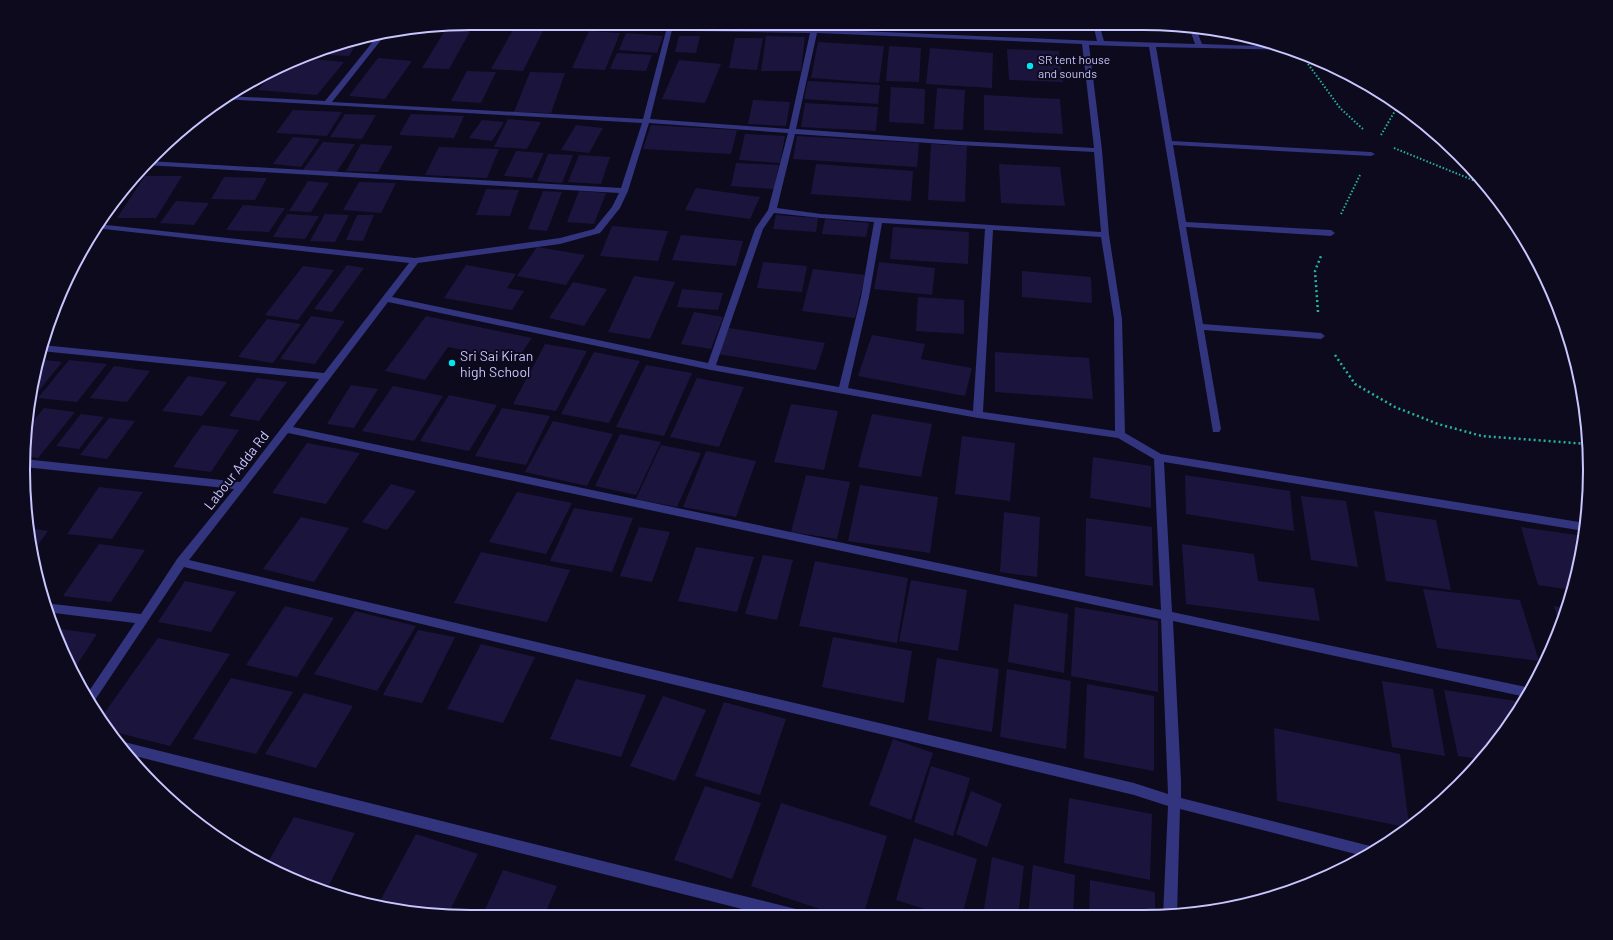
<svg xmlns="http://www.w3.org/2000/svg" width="1613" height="940" viewBox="0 0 1613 940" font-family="Barlow,sans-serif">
  <rect width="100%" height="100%" fill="#0c0a1c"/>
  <g fill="#1b153e">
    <polygon points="447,27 472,28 449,69 422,68"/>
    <polygon points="513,30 543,31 523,71 491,69"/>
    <polygon points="589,31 620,33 605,70 572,68"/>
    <polygon points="626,33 663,36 657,53 619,50"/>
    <polygon points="679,36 700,36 696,53 675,52"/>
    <polygon points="766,36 805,37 801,71 761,71"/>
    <polygon points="735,38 763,38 757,70 729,68"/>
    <polygon points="359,39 349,56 309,54 327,47"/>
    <polygon points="818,42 884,46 879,83 811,78"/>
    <polygon points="889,46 921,48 919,82 886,81"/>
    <polygon points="930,48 993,53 992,88 926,84"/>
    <polygon points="1007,49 1059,51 1063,82 1009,80"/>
    <polygon points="617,53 652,55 646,71 610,69"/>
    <polygon points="300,58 344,62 317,95 258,90 279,66"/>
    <polygon points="378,58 412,61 385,99 349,96"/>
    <polygon points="679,60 721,64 705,103 662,99"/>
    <polygon points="467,71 496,72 481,103 451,101"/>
    <polygon points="530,72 565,73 551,113 514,112"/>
    <polygon points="808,81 880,85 878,104 804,99"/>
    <polygon points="891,87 925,89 924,124 889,122"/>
    <polygon points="937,88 965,90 963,130 934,129"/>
    <polygon points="984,95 1060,99 1063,134 984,130"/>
    <polygon points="753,100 790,102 786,126 748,124"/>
    <polygon points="805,103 878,107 876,131 801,127"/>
    <polygon points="293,110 342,112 327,136 276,133"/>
    <polygon points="345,114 376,115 362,139 330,137"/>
    <polygon points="411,114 464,116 454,138 399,135"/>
    <polygon points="508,119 541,122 527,149 494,147"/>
    <polygon points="482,120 504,122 492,141 469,138"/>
    <polygon points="576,125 603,128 589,153 561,150"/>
    <polygon points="651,125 737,130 731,154 643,149"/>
    <polygon points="745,134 785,136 780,163 739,160"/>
    <polygon points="797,136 919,143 917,167 793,159"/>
    <polygon points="293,137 320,139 301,167 273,164"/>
    <polygon points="323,142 355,144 336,173 303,170"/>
    <polygon points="361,144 393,146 378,172 346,171"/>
    <polygon points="931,144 967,146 965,202 928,200"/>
    <polygon points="439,147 499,149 487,178 425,175"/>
    <polygon points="516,151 544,153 532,178 504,176"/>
    <polygon points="548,154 573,155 562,183 537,181"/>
    <polygon points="579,155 610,157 601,184 568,182"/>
    <polygon points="736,163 779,165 774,189 731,186"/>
    <polygon points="816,164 913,171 911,201 811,194"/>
    <polygon points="999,164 1060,167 1065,206 1001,203"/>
    <polygon points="145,176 182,176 156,218 117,218"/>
    <polygon points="224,177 267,178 255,200 211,199"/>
    <polygon points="308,181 329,183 311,212 289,211"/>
    <polygon points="359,182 396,183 381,213 343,210"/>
    <polygon points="696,188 760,197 750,219 685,210"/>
    <polygon points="486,189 519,190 510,216 476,215"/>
    <polygon points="543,191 562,192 547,231 528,229"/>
    <polygon points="579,191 606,193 594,224 567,222"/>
    <polygon points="176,201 209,203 194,225 160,223"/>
    <polygon points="243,205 285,208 269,232 226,230"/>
    <polygon points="287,214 319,216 305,239 273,237"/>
    <polygon points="325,214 349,215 335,242 310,241"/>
    <polygon points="357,215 374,215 363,241 346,240"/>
    <polygon points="776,215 818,218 816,232 773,229"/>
    <polygon points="825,219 869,223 866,237 822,234"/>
    <polygon points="612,226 668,231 658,261 600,256"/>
    <polygon points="893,227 969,232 968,264 890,259"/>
    <polygon points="681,235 743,241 736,266 672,260"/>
    <polygon points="537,247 585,255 566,285 517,276"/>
    <polygon points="763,262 807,266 802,292 757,288"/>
    <polygon points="879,262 935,268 932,295 874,289"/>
    <polygon points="347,265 364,268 332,312 314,309"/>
    <polygon points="466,265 516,274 507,288 524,291 512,310 444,298"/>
    <polygon points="303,266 334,270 298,320 265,315"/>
    <polygon points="813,269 865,275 855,318 802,311"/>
    <polygon points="1022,271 1091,277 1092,303 1022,297"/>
    <polygon points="634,276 675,282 650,339 608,332"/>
    <polygon points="573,282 607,289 584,326 549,318"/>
    <polygon points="682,289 723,293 718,310 677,307"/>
    <polygon points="918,297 964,300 964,334 916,331"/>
    <polygon points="694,312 723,317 711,349 681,344"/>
    <polygon points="311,316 345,321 315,364 280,359"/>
    <polygon points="426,316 532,338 516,361 448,347 425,380 385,371"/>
    <polygon points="267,319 301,324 273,363 238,357"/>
    <polygon points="729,328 825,343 816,370 718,354"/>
    <polygon points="872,335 925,344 921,359 972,368 965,396 858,376"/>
    <polygon points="545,344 587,351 556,411 513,404"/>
    <polygon points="594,352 640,361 609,423 561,414"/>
    <polygon points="995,352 1089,358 1093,399 995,392"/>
    <polygon points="38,359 62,362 33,398 34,385"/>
    <polygon points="69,360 107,364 77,402 38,398"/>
    <polygon points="646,365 692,373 664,436 616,427"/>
    <polygon points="114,366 150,371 127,402 90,398"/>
    <polygon points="188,376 227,382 202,416 162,411"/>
    <polygon points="257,378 287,382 259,421 229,416"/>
    <polygon points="697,378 744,387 719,447 670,437"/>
    <polygon points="351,385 378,389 354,428 327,424"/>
    <polygon points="393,386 443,396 414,441 362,431"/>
    <polygon points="449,395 497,405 469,451 420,441"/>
    <polygon points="791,404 838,411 824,470 774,462"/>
    <polygon points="44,408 75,412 38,458 25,456 29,426"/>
    <polygon points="502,408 550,416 526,465 475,456"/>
    <polygon points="81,414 104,417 79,449 56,446"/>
    <polygon points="872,414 932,424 921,477 858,467"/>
    <polygon points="109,418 135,421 107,459 80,455"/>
    <polygon points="553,421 613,434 587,486 525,472"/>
    <polygon points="202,425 239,430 211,472 173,467"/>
    <polygon points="620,434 661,442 636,495 595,486"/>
    <polygon points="962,436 1015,443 1010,501 955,494"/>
    <polygon points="307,443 360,453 326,504 272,493"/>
    <polygon points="661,445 701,453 677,507 636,499"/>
    <polygon points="706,451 756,461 736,517 683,507"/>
    <polygon points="1093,457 1151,466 1151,508 1090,498"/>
    <polygon points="806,475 850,482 837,539 791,532"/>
    <polygon points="1185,475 1290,491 1294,531 1186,514"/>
    <polygon points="391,484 416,491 387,530 362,522"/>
    <polygon points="860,485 938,497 930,553 848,541"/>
    <polygon points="99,487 143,492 112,539 67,534"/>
    <polygon points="517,492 572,503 546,554 489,542"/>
    <polygon points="1301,496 1346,501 1358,567 1311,560"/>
    <polygon points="574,508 633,518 612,572 550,561"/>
    <polygon points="1374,511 1436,520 1451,590 1386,581"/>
    <polygon points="1004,512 1040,517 1037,577 1000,572"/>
    <polygon points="301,517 349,528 314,582 263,569"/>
    <polygon points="1086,518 1152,527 1153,586 1085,576"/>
    <polygon points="639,527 670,532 652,582 620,576"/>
    <polygon points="1521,527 1584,536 1581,557 1572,590 1538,585"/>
    <polygon points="29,528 48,531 31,554"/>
    <polygon points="99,544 145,550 111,602 63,596"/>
    <polygon points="1182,544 1254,554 1258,581 1314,588 1320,621 1186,604"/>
    <polygon points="696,547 754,557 737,612 678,601"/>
    <polygon points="481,552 570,570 547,622 454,603"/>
    <polygon points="763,555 793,560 777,620 745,614"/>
    <polygon points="815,561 908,578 897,643 799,626"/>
    <polygon points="911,580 967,590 958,651 899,641"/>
    <polygon points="185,581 236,592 211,632 158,622"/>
    <polygon points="1423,589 1520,600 1539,661 1437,648"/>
    <polygon points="1014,604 1068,614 1064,673 1008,662"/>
    <polygon points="285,606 334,618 297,677 246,665"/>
    <polygon points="1554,606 1566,608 1560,627"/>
    <polygon points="1075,607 1158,621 1158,692 1071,676"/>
    <polygon points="355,611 416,626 377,691 314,674"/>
    <polygon points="53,628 97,634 73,671 72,669"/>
    <polygon points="418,630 455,637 422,703 383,695"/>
    <polygon points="833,637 912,651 904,703 822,687"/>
    <polygon points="158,638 230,654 170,746 107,730 100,719"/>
    <polygon points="481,644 535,657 503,723 447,709"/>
    <polygon points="937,658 999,669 992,732 928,720"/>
    <polygon points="1007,669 1071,681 1066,749 1000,737"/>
    <polygon points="231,678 293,692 256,754 193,739"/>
    <polygon points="576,679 646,695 621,757 550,739"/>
    <polygon points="1382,681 1433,689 1445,756 1392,747"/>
    <polygon points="1087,684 1154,696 1154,771 1084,758"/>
    <polygon points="1444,690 1523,702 1515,718 1481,759 1458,756"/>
    <polygon points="304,693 353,706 316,768 265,754"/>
    <polygon points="663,696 706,710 675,781 630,766"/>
    <polygon points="724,702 786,719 760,795 695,776"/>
    <polygon points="1274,728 1400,754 1409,825 1405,827 1277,801"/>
    <polygon points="893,739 933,753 911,820 869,805"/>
    <polygon points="931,766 970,778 953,836 914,822"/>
    <polygon points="705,786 761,803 732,879 674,860"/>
    <polygon points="971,791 1002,804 987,847 956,834"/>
    <polygon points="1069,798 1152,814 1150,880 1064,863"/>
    <polygon points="781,803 887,836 863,916 841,916 751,886"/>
    <polygon points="294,817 355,833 325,893 267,864"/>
    <polygon points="416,834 478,854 447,916 379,903"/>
    <polygon points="914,838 977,859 962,916 930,916 931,911 896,900"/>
    <polygon points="992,857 1024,866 1018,916 983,916"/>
    <polygon points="1033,865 1075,875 1073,916 1028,916"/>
    <polygon points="503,870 557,886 544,916 482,916"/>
    <polygon points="1090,880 1155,892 1155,916 1089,916"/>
  </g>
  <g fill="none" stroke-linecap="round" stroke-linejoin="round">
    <g stroke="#25b3a2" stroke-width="2" stroke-dasharray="1.5 2" stroke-linecap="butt">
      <polyline points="1308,64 1340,108 1364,130"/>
      <polyline points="1381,135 1399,104"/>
      <polyline points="1394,148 1485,185"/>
      <polyline points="1341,214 1360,175"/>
    </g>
    <g stroke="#25b3a2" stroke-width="2.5" stroke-dasharray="2 3" stroke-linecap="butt">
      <polyline points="1318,312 1315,271 1321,256"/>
      <polyline points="1335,355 1355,384 1395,407 1438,424 1482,436 1587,444"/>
    </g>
    <g fill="#32347e" fill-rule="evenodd">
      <path d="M1093 24H1099L1104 41 1195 44 1189 27 1196 29 1202 44 1287 47 1294 50 1156 47 1172 141 1371 152 1375 154 1371 156 1173 145 1186 222 1331 230 1335 233 1331 236 1186 227 1203 324 1321 333 1325 336 1321 339 1204 330 1221 429 1219 432H1213L1149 47 1089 45 1102 150 1109 235 1122 319 1125 433 1161 454 1585 523 1584 531 1164 462 1172 612 1531 688 1526 697 1173 621 1181 781V798L1378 848 1367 857 1180 809 1177 915 1163 916 1168 806 1134 795 184 567 91 706 85 697 135 623 46 612 44 603 141 614 177 559 234 489 24 467V459L240 482 319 379 41 351H40L42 345 324 373 409 263 95 228 97 224 415 258 560 238 594 229 612 207 619 193 145 165 148 161 621 188 642 123 223 99 229 96 325 101 379 34 386 33 385 35 332 102 643 119 667 27 673 26 650 119 789 129 810 33 688 31 685 29 686 28 814 29 1097 41ZM817 33 1082 44 1094 148 958 141 796 129ZM649 123 788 133 768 210 755 229 708 363 392 297 418 263 560 244 600 233 620 208 628 191ZM795 134 958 145 1094 152 1101 232 821 214 777 208ZM774 213 821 218 874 222 861 297 839 387 716 365 763 229ZM882 223 985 229 973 411 848 388 869 297ZM993 230 1101 237 1114 319 1115 431 983 412ZM388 302 711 370 978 418 1118 438 1154 459 1161 610 293 427ZM288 433 1161 619 1168 794 1134 783 189 560Z"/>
      <polygon points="120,741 796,909 801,911 803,916 770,916 127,754 116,743"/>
    </g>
    <polygon fill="#5c62ff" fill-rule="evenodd" points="653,26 692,26 690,30 688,31 656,28"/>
  </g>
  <g fill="#00e7f0" stroke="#0c0a1c" stroke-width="1.5">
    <circle cx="1030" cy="66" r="4"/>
    <circle cx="452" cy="363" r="4"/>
  </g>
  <g text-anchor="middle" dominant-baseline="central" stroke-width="4" stroke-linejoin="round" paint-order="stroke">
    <g font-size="12" fill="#c9c5ff" stroke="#0c0a1c" text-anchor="start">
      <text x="1038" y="59">SR tent house<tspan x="1038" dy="14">and sounds</tspan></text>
    </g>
    <g font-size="14" fill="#c9c5ff" stroke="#0c0a1c" text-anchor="start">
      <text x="460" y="355">Sri Sai Kiran<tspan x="460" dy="16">high School</tspan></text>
    </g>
    <g font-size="14" fill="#c9c5ff" stroke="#0c0a1c">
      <text transform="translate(236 470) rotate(-52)">Labour Adda Rd</text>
    </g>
  </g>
  <path d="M0 0H1613V940H0ZM470 30H1143A440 440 0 0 1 1583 470V470A440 440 0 0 1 1143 910H470A440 440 0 0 1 30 470V470A440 440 0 0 1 470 30Z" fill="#0c0a1c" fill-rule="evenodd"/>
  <path fill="none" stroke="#c9c5ff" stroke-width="2" d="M470 30H1143A440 440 0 0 1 1583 470V470A440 440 0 0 1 1143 910H470A440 440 0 0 1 30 470V470A440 440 0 0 1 470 30Z"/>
</svg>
